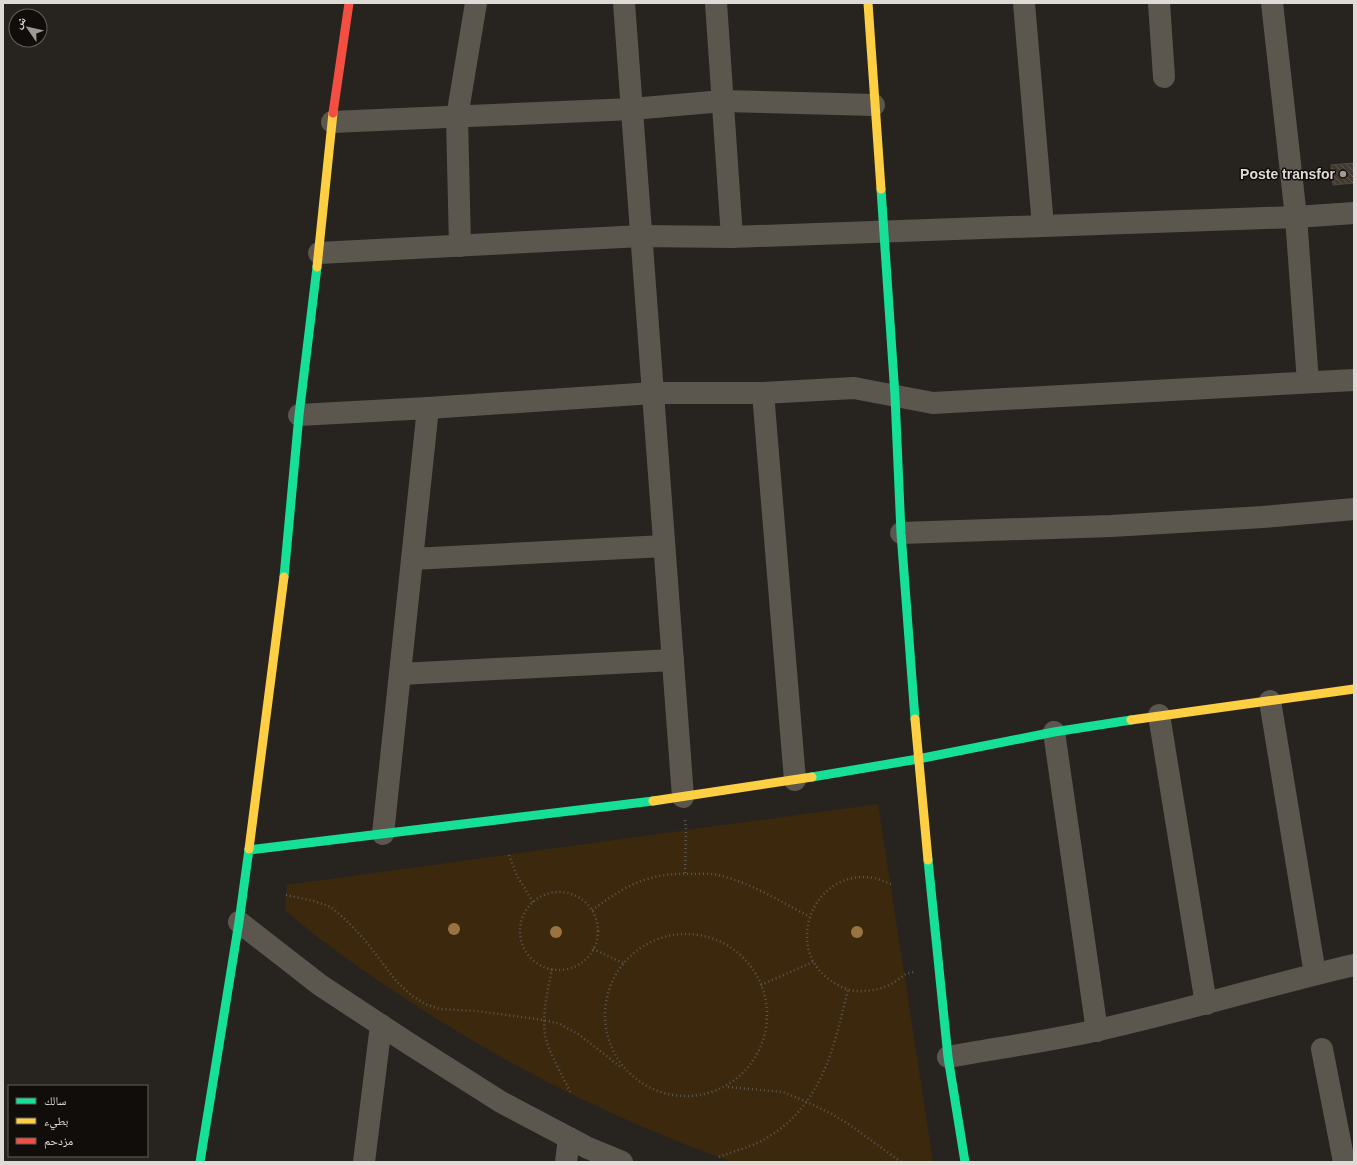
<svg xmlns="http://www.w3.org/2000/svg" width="1357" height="1165" viewBox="0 0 1357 1165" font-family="Helvetica,'Noto Naskh Arabic',sans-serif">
  <defs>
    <pattern id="building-back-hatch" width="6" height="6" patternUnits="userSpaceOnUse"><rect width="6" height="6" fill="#423a2f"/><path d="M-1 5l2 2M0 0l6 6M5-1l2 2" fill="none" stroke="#5d564c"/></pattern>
  </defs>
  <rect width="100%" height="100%" fill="#272420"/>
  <path fill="#3c290d" d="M878 804 933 1162H733C590 1112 451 1036 330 946 314 935 300 922 285 910L287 885Z"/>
  <polygon fill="url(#building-back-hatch)" stroke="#4e4a47" points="1353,163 1354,183 1333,185 1331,165"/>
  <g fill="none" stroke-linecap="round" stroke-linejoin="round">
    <g stroke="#5d5852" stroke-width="2.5" stroke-dasharray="1 3" stroke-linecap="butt">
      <polyline points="509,855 517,876 533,902"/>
      <polyline points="685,873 686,830 685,820"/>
      <path d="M891 884C885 882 879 879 873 878 815 868 782 946 830 980 837 985 846 990 855 991 869 992 884 989 896 981 905 975 903 974 914 972"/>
      <circle cx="559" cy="931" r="39"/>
      <polyline points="286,895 314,901 331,907 347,921 364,939 397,982 411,995 425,1004 440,1009 476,1011 544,1020 560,1024 578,1034 622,1068"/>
      <path d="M592 910C607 900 622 888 639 882 656 875 675 873 694 874 701 874 710 873 718 875 751 883 780 901 810 917"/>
      <circle cx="686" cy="1015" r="81"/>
      <polyline points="593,949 623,963"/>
      <path d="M552 969C548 990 542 1013 545 1034 547 1050 564 1078 571 1094"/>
      <polyline points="761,985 813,962"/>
      <polyline points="728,1087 783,1092 807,1102 832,1114 850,1125 901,1162"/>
      <path d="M719 1157C734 1151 751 1147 765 1139 822 1106 834 1048 848 989"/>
    </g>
    <g stroke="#5c574e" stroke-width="22">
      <polyline points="624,3 683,797"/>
      <polyline points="716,3 732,237"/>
      <polyline points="1024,3 1043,226"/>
      <polyline points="1159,3 1164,77"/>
      <polyline points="1272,3 1296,217 1308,382"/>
      <polyline points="332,122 632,109 723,101 874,105"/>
      <polyline points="460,246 457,117 476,3"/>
      <polyline points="319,253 641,236 732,237 1296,217 1354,213"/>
      <polyline points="763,393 795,780"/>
      <polyline points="299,415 428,408 653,393 763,393 854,388 933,403 1354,380"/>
      <polyline points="901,533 1111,526 1263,517 1354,509"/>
      <polyline points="412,559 664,546"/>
      <polyline points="400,674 673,660"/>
      <polyline points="1270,701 1315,974"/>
      <polyline points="1159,715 1206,1004"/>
      <polyline points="1054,732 1097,1031"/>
      <polyline points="383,834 428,408"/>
      <polyline points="239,922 320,985 408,1043 501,1102 588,1148 622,1162"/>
      <polyline points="1322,1049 1344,1162"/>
      <path d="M948 1057C998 1048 1049 1041 1098 1030 1184 1011 1268 985 1354 965"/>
      <polyline points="364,1162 381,1025"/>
      <polyline points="566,1162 569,1138"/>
    </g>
    <g stroke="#16e098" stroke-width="9">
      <polyline points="881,189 895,396 901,533 915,719"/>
      <polyline points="284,577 299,415 317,267"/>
      <polyline points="812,777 918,759 1054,732 1131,720"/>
      <polyline points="249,850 653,801"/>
      <polyline points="928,860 948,1057 965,1162"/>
      <polyline points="200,1162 239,922 249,849"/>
    </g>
    <g stroke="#ffcf43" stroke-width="9">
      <polyline points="868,3 881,189"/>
      <polyline points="317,267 333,113"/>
      <polyline points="915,719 928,860"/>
      <polyline points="1131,720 1354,689"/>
      <polyline points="653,801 812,777"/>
      <polyline points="249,849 284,577"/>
    </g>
    <polyline stroke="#f24e42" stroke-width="9" points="333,113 349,3"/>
  </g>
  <g fill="#997441">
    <circle cx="454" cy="929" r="6"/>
    <circle cx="556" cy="932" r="6"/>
    <circle cx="857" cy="932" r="6"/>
  </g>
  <circle fill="#9e9a96" stroke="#100d0a" stroke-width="1.5" cx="1343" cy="174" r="4"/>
  <g text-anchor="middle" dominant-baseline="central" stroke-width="3" stroke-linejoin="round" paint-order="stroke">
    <g font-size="14" font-weight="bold" fill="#dedad5" stroke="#100d0a" text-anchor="end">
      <text x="1335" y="174">Poste transfor</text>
    </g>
  </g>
  <rect width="1357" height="1165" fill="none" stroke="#dedad5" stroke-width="8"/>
  <rect x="8" y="1085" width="140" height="72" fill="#100d0a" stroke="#625f5b"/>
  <rect x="16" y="1098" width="20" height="6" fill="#16e098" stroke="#625f5b"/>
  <text x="44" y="1105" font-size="12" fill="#dedad5">سالك</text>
  <rect x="16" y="1118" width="20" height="6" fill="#ffcf43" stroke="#625f5b"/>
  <text x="44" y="1125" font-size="12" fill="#dedad5">بطيء</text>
  <rect x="16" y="1138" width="20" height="6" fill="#f24e42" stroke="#625f5b"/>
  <text x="44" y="1145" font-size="12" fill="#dedad5">مزدحم</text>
  <g transform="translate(28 28) rotate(304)"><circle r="19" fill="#100d0a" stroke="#625f5b"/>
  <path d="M0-3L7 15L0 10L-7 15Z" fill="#9e9a96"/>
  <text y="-6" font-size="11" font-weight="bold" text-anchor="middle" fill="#dedad5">ش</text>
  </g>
</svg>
